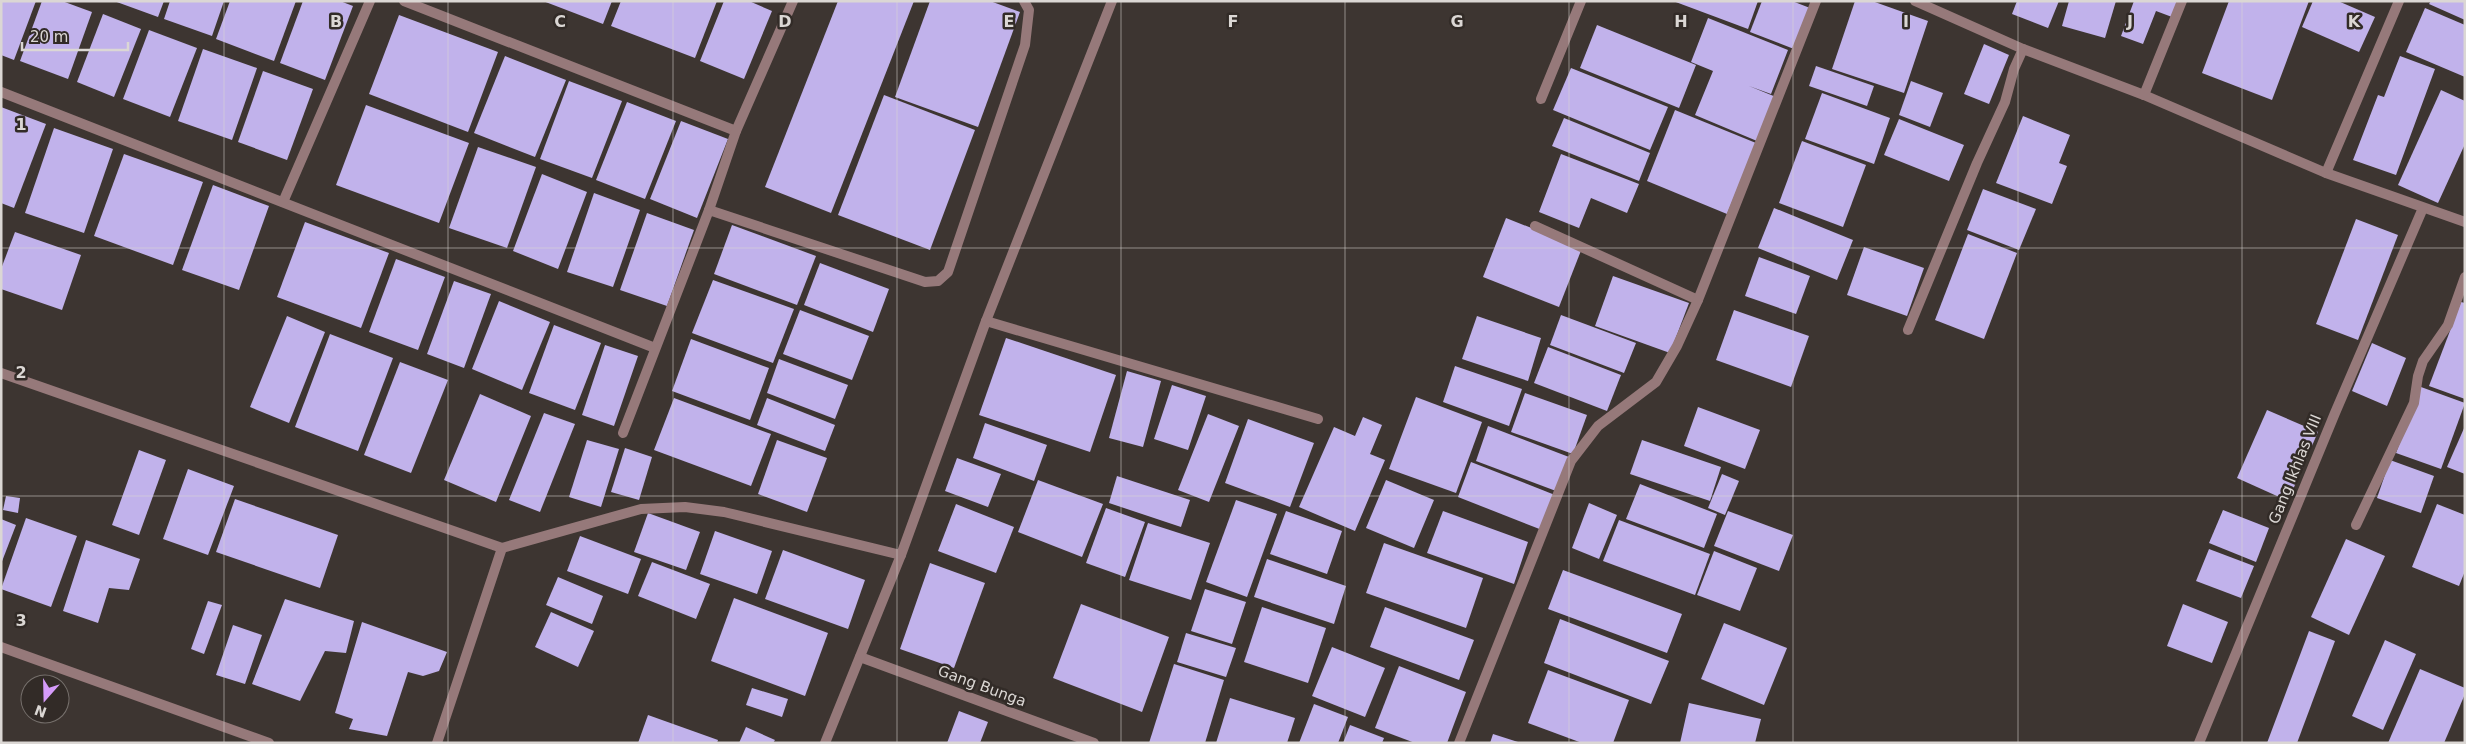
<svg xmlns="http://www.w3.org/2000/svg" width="2466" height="744" viewBox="0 0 2466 744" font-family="'DejaVu Sans',sans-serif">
  <rect width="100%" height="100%" fill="#3d3531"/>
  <g fill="#c1b2eb">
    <polygon points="1,1 36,1 14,60 1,55"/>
    <polygon points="42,1 62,1 92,12 68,79 20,61"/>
    <polygon points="114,1 164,1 158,17"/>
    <polygon points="170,1 224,1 212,36 164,19"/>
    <polygon points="230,1 296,1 274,61 216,39"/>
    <polygon points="303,1 340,1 353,6 325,80 280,63"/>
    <polygon points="543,1 612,1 603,24"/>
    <polygon points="621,1 717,1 695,58 611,26"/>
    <polygon points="724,1 749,1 772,11 744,79 700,61"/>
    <polygon points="838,1 914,1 831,213 765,187"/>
    <polygon points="930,1 990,1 1020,12 978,127 895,97"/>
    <polygon points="1673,1 1758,1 1748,29"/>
    <polygon points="1762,1 1792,1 1810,8 1794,49 1750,32"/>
    <polygon points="1855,1 1872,1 1928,21 1904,93 1832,69"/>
    <polygon points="2017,1 2059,1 2048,28 2012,14"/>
    <polygon points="2069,1 2116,1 2105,38 2062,26"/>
    <polygon points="2134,1 2178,1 2172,17 2156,11 2143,44 2121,36"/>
    <polygon points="2229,1 2309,1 2272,100 2202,73"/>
    <polygon points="2313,1 2338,1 2375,17 2359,52 2302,27"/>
    <polygon points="2431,1 2465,1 2465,20 2429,4"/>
    <polygon points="2425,8 2465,25 2465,77 2406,52"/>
    <polygon points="103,14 141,29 114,97 77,82"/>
    <polygon points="399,15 498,52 468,132 369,94"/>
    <polygon points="1708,18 1788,50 1771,94 1749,86 1776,97 1757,141 1695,115 1713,71 1691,62"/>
    <polygon points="1597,25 1696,65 1679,108 1580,68"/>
    <polygon points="149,30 197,48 170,117 123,99"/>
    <polygon points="1984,44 2009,55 1989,104 1964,94"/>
    <polygon points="203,49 257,68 232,140 178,121"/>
    <polygon points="505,56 566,80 535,157 474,133"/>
    <polygon points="2400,56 2435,69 2396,175 2353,160 2378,95 2384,97"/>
    <polygon points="1816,66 1874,86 1867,106 1809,86"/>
    <polygon points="1571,68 1668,107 1650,150 1553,110"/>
    <polygon points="263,71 313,89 287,160 238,142"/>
    <polygon points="569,81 622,101 592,178 540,159"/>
    <polygon points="1911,81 1943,93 1930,127 1899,115"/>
    <polygon points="2441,90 2465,101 2465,144 2438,203 2398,185"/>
    <polygon points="1822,93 1890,118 1874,164 1805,139"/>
    <polygon points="884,95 975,130 930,250 838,215"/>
    <polygon points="627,102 676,121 645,199 596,180"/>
    <polygon points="366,105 469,143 439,223 336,185"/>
    <polygon points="1,107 46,124 14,208 1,203"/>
    <polygon points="1675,110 1756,143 1727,214 1647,181"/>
    <polygon points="2023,116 2070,135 2059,163 2067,166 2052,204 1996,183"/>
    <polygon points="1564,118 1650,153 1639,181 1552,146"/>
    <polygon points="1899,119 1964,145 1949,181 1884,155"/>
    <polygon points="681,121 728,139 697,218 650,199"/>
    <polygon points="54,128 113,149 84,233 25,213"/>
    <polygon points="1802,141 1866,165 1843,227 1779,203"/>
    <polygon points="478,147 536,167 507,248 449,228"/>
    <polygon points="124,154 203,182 173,265 94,236"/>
    <polygon points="1561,154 1639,184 1627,213 1591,198 1579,228 1539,212"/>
    <polygon points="542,174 587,192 558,269 513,251"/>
    <polygon points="213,185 269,206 239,290 182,270"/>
    <polygon points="1983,189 2036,209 2019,250 1967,230"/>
    <polygon points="594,193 640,210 613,287 567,272"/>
    <polygon points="1774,208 1853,240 1837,280 1758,248"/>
    <polygon points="647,213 694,230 667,306 620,290"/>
    <polygon points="1506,218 1582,248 1559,307 1483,277"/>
    <polygon points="2356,219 2398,235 2358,340 2316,324"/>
    <polygon points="305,222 389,253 361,328 277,297"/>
    <polygon points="732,225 816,256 797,305 714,274"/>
    <polygon points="15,232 81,255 62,310 1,289 1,269"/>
    <polygon points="1968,234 2017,253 1984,339 1935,320"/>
    <polygon points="1864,247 1924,268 1907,316 1847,295"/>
    <polygon points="1759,257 1810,276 1796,314 1745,296"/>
    <polygon points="396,259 445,277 418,350 369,332"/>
    <polygon points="820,263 889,289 873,332 804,305"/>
    <polygon points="1613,276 1689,303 1670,353 1595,326"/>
    <polygon points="713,280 794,309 773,363 692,333"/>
    <polygon points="454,281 491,294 464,368 427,354"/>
    <polygon points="499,301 550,322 522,390 472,369"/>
    <polygon points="2461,302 2465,303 2465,399 2429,386"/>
    <polygon points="800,310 869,336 852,380 783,354"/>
    <polygon points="1734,310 1809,336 1791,387 1716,360"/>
    <polygon points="1561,315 1636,343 1624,373 1550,345"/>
    <polygon points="287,316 325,332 289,423 250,407"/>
    <polygon points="1477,316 1541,338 1528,381 1462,359"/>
    <polygon points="554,325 601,343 575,410 529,393"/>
    <polygon points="330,334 393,358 358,451 295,427"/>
    <polygon points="1006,338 1116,375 1090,452 979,415"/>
    <polygon points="691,339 769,368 750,420 672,391"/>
    <polygon points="2372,343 2406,358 2387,406 2352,391"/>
    <polygon points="605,345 638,356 614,426 582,415"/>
    <polygon points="1548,347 1621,375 1607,411 1534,383"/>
    <polygon points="779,359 848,385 835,419 767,393"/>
    <polygon points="400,362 448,380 411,473 364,455"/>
    <polygon points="1455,366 1522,389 1509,426 1443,402"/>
    <polygon points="1127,371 1161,381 1143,447 1109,438"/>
    <polygon points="1172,385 1206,396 1188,450 1154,439"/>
    <polygon points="2421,387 2465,403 2441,469 2396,453"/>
    <polygon points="1525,393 1587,415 1573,454 1511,432"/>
    <polygon points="480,394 531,416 496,502 444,480"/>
    <polygon points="1416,397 1482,422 1456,493 1389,469"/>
    <polygon points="674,398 771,434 751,486 654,450"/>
    <polygon points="767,398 835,425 825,451 757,425"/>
    <polygon points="1698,407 1760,430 1745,469 1684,446"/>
    <polygon points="2267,410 2318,432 2288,501 2237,478"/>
    <polygon points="544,413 575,424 540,512 509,500"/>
    <polygon points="1208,414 1239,426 1209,502 1178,490"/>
    <polygon points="1363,417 1382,425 1370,454 1385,460 1355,531 1299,507 1334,427 1355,436"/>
    <polygon points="1248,419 1314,443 1290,507 1225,483"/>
    <polygon points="985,423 1047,445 1034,481 973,458"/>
    <polygon points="1488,426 1569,457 1556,491 1476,461"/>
    <polygon points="2465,426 2465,474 2447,467"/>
    <polygon points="587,440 619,449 601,507 569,497"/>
    <polygon points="777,440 827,458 807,512 758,494"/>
    <polygon points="1642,440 1721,467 1710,501 1630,474"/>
    <polygon points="625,448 652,457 639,500 611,492"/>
    <polygon points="139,450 166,460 139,535 112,525"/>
    <polygon points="957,458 1001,474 988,507 945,491"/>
    <polygon points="2390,460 2434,476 2421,513 2377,498"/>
    <polygon points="1471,462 1555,495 1542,530 1458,497"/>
    <polygon points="188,469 234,486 208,555 163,539"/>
    <polygon points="1722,474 1739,481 1725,515 1708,508"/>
    <polygon points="1117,476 1190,500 1181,527 1109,503"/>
    <polygon points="1038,480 1103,504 1082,557 1018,532"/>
    <polygon points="1386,480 1434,500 1414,548 1366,528"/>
    <polygon points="1640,484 1717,514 1704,548 1626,519"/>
    <polygon points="6,496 20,498 18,513 3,510"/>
    <polygon points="235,499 338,535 320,588 216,552"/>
    <polygon points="1236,500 1277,514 1247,597 1206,582"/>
    <polygon points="1589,503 1617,515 1599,559 1572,548"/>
    <polygon points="956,504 1014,527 996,573 938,551"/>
    <polygon points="2437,504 2465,515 2465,571 2459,586 2412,567"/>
    <polygon points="1106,508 1145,522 1125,577 1086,563"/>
    <polygon points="2223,510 2269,528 2256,562 2209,543"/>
    <polygon points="1286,511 1342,531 1327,574 1270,554"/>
    <polygon points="1443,511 1528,542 1514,584 1427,553"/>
    <polygon points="1728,511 1793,535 1779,571 1714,546"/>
    <polygon points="648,513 700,532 686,570 634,552"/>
    <polygon points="26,518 77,536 51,607 1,589"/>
    <polygon points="1,519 16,525 1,564"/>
    <polygon points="1619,520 1710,554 1695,595 1603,561"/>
    <polygon points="1148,523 1210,543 1191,600 1129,580"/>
    <polygon points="715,531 772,551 757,594 700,574"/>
    <polygon points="580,536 641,559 628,594 567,571"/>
    <polygon points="2346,539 2385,556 2349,635 2311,617"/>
    <polygon points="86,540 140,559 129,590 109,588 98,623 63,611"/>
    <polygon points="1384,543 1483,578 1466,628 1366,593"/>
    <polygon points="2209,549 2254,566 2241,598 2196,581"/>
    <polygon points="783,550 865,580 848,629 765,599"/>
    <polygon points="1714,551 1757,568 1740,611 1697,595"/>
    <polygon points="1267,559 1346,586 1334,624 1254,597"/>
    <polygon points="652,562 710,584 696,619 638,596"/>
    <polygon points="930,563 985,583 954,668 900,649"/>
    <polygon points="1563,570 1682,614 1667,653 1548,609"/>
    <polygon points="558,577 603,596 592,624 546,605"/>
    <polygon points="1205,589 1246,602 1232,644 1191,631"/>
    <polygon points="734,598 828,633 805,696 711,661"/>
    <polygon points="285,599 354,621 346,653 325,651 300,701 252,684"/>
    <polygon points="208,601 222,605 204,654 191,649"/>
    <polygon points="1081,604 1169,637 1142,712 1053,678"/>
    <polygon points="2183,604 2228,622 2212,663 2167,646"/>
    <polygon points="1262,607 1326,628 1308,683 1244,662"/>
    <polygon points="1385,607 1474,640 1459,680 1370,647"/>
    <polygon points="551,612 594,631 578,667 535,647"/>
    <polygon points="1560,619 1669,661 1651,704 1544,663"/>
    <polygon points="362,622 447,652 439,671 423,676 408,672 387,736 349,729 353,719 335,713"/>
    <polygon points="1724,623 1787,648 1764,705 1701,679"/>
    <polygon points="233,625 262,635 245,684 216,675"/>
    <polygon points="2309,631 2335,641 2297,743 2267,743"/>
    <polygon points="1186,633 1236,648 1226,677 1177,662"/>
    <polygon points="2385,640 2416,654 2383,730 2352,716"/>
    <polygon points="1332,647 1385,668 1365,717 1312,696"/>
    <polygon points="1174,664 1224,680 1205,743 1149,743"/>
    <polygon points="1399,666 1466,692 1447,743 1415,743 1375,728"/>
    <polygon points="2420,669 2465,688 2465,694 2444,743 2388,743"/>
    <polygon points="1548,670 1629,700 1613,743 1582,743 1528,723"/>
    <polygon points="752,688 788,699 782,717 746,705"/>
    <polygon points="1230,698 1295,718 1287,743 1216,743"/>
    <polygon points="1689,703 1761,719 1755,743 1680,743"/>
    <polygon points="1314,704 1348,717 1338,743 1299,743"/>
    <polygon points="959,711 988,722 980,743 947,743"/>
    <polygon points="648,715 718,740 717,743 638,743"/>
    <polygon points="1350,725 1384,738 1382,743 1343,743"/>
    <polygon points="746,727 775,740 773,743 739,743"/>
    <polygon points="1493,734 1518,742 1518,743 1490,743"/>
  </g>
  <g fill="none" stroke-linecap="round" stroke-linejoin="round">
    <g stroke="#96797a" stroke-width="10">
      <polyline points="404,1 736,131"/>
      <polyline points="1915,1 2023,49 2144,95 2326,173 2465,222"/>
      <polyline points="1,92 655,348"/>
      <polyline points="2144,95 2182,1"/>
      <polyline points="1541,99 1581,1"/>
      <polyline points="2326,173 2399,1"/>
      <polyline points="283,202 370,1"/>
      <polyline points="709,210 925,282 938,281 948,272 1025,45 1029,10 1024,1"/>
      <polyline points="1535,226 1698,300"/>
      <polyline points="986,321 1318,419"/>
      <polyline points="1908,330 1977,163 2005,102 2014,69 2023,49"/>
      <polyline points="1,373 502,548 437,743"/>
      <polyline points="623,433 709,210 736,131 793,1"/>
      <polyline points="2356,525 2414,403 2418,376 2423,361 2448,325 2465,277"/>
      <polyline points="502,548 641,509 685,507 724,512 901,555"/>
      <polyline points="1,647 269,743"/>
      <polyline points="860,657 1094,743"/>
      <polyline points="825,743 901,555 986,321 1112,1"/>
      <polyline points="1459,743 1571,461 1598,426 1656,382 1677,346 1698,300 1816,1"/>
      <polyline points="2199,743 2335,413 2423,208"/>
    </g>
  </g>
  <path fill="none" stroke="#dbd7d4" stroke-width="1" stroke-opacity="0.55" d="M224 1V743M448 1V743M673 1V743M897 1V743M1121 1V743M1345 1V743M1569 1V743M1793 1V743M2018 1V743M2242 1V743M1 248H2465M1 496H2465"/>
  <g text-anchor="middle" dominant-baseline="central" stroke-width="5" stroke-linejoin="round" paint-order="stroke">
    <g font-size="15" fill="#dbd7d4" stroke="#322b27">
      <text transform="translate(2295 469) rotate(-68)">Gang Ikhlas VIII</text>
      <text transform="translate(982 686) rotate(20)">Gang Bunga</text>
    </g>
  </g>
  <g font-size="16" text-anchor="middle" font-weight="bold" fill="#dbd7d4" stroke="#322b27" stroke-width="5" stroke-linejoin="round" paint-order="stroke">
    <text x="336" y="27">B</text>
    <text x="560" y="27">C</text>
    <text x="785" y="27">D</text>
    <text x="1009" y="27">E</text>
    <text x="1233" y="27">F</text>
    <text x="1457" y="27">G</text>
    <text x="1681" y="27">H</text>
    <text x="1906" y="27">I</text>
    <text x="2130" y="27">J</text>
    <text x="2354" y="27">K</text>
    <text x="21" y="130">1</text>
    <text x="21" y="378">2</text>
    <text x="21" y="626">3</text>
  </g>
  <rect width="2466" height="744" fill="none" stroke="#dbd7d4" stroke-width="5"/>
  <g transform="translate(45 699) rotate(200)"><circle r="24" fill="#322b27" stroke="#76706c"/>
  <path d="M0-4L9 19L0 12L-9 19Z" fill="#d59bfa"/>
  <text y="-8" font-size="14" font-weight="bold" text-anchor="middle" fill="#dbd7d4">N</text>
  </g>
  <path d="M22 42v8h106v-8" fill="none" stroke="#dbd7d4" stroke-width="2.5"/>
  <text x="30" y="42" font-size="15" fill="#dbd7d4" stroke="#322b27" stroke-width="4" paint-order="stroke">20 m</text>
</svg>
